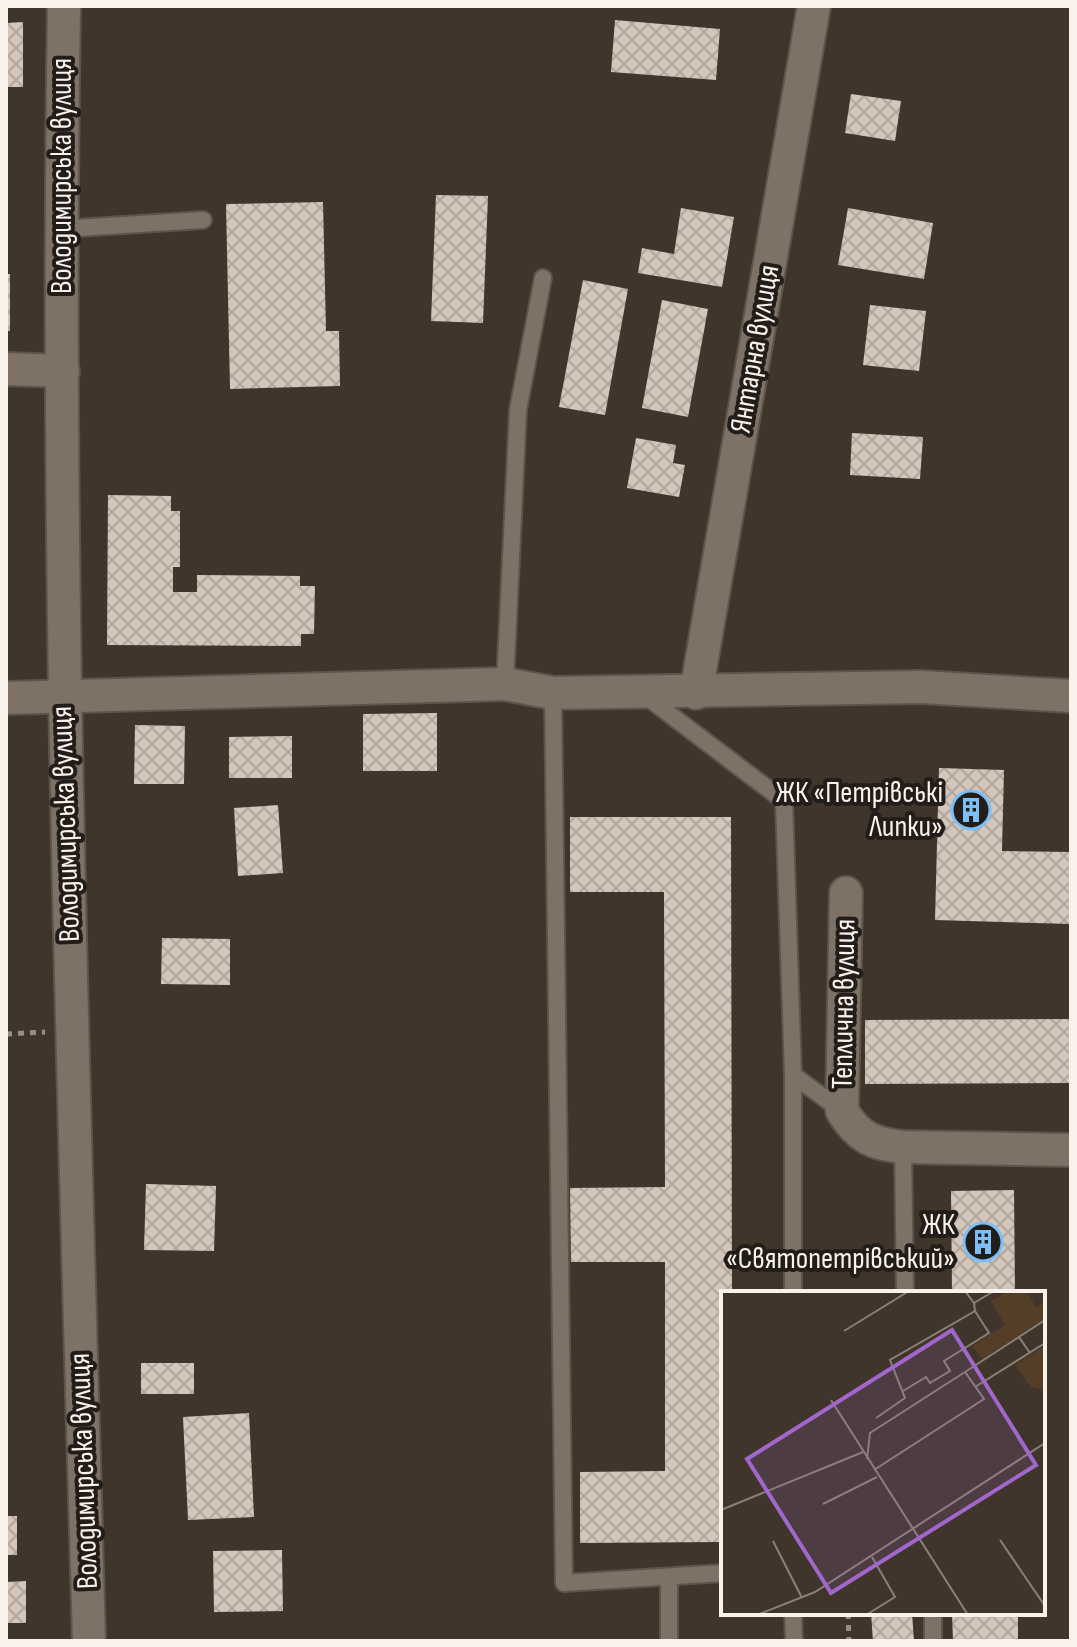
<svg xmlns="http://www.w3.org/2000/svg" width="1077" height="1647" viewBox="0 0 1077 1647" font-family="'Sofia Sans Condensed',sans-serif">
  <defs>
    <pattern id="building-cross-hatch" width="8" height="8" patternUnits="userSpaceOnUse" patternTransform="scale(2)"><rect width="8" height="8" fill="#d4c6ba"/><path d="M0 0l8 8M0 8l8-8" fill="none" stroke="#b2a79d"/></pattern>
  </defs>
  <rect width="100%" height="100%" fill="#3f352b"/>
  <g fill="url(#building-cross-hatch)">
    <polygon points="615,20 720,29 716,80 611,72"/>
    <polygon points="23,22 23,87 6,87 6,23"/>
    <polygon points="851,94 901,101 895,141 845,133"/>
    <polygon points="436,195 488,196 483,323 431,321"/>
    <polygon points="323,202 326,331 339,331 340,386 230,389 226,204"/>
    <polygon points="681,208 734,217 722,287 638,273 642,248 674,254"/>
    <polygon points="848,208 933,223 924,279 838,265"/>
    <rect x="6" y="274" width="4" height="57"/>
    <polygon points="583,280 628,289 605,415 559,407"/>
    <polygon points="662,300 708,309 688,417 642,408"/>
    <polygon points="870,305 926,311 919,371 863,365"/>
    <polygon points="852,433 923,437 920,479 850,475"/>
    <polygon points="636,438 676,445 673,463 685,465 679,497 627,488"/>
    <polygon points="108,495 171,496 171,511 180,511 180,567 173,567 173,592 197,592 197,575 300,576 300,586 315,586 314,634 301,634 301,646 107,645"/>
    <polygon points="437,713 437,771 363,771 363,714"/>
    <polygon points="135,725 185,726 184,784 134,784"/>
    <polygon points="292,736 292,778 229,778 229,737"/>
    <polygon points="939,768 1004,770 1002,851 1071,852 1071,924 935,920"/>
    <polygon points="278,805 283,873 238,876 234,808"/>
    <polygon points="570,817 731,817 732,1293 723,1293 723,1542 580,1543 580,1472 665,1471 665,1262 571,1262 570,1188 665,1187 664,892 570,892"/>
    <polygon points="162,938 230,939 230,985 161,984"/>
    <polygon points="1071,1019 1071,1083 865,1084 865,1020"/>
    <polygon points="146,1184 216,1186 214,1251 144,1250"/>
    <polygon points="1014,1190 1015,1293 952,1293 951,1191"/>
    <rect x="141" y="1363" width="53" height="31"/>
    <polygon points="249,1413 254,1517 188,1520 183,1417"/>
    <rect x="6" y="1516" width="11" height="39"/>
    <polygon points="282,1550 283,1611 214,1612 213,1551"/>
    <polygon points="26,1581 26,1623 6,1623 6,1582"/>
    <polygon points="871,1613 912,1613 914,1641 873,1641"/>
    <polygon points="952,1613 1018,1613 1018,1641 953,1641"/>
  </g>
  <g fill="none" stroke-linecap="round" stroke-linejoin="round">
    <defs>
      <g id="lane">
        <polyline points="60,229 203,220"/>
        <polyline points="505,684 518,410 543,278"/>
        <polyline points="553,693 564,1583 723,1573"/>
        <polyline points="643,694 784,801 793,1075 793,1293"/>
        <polyline points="793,1075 842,1111"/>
        <polyline points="903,1147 905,1293"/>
        <polyline points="669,1577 669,1641"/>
        <polyline points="793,1613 794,1641"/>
        <polyline points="933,1613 933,1641"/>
      </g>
      <g id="street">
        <path d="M64 6C55 551 74 1096 89 1641"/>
        <polyline points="6,369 63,371"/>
        <polyline points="696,693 814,6"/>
        <polyline points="6,698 505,684 553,693 921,687 1071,696"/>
        <path d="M846 893 842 1111C859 1138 873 1144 903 1147L1071 1150"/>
      </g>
    </defs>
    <use href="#lane" stroke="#5d544b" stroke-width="20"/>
    <use href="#street" stroke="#5d544b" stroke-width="36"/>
    <g stroke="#978e86" stroke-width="5" stroke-dasharray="6 6" stroke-linecap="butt">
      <polyline points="6,1034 45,1032"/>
      <polyline points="848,1613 849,1641"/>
    </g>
    <use href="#lane" stroke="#7e7267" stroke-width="16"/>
    <use href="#street" stroke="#7e7267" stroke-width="32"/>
  </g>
  <defs>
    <symbol id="building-ring" viewBox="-11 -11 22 22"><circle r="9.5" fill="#221d19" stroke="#7bbef8" stroke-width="1.5"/><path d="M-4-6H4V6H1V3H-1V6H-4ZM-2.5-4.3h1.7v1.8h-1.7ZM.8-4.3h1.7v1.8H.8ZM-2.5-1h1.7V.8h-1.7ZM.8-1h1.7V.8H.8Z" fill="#7bbef8"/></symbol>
  </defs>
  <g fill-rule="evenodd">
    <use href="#building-ring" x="949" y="788" width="44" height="44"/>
    <use href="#building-ring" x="961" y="1220" width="44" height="44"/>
  </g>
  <g text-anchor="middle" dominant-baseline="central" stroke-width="8" stroke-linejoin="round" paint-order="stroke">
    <g font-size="30" fill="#f9f2eb" stroke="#221d19">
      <text transform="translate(62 176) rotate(-90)">Володимирська вулиця</text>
      <text transform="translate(755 349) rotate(-80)">Янтарна вулиця</text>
      <text transform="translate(66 824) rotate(-92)">Володимирська вулиця</text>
      <text transform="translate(844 1004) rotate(-89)">Теплична вулиця</text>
      <text transform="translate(84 1471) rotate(-92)">Володимирська вулиця</text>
    </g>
    <g font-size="30" fill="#f9f2eb" stroke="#221d19" text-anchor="end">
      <text x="943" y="793">ЖК «Петрівські<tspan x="943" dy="34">Липки»</tspan></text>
      <text x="955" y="1225">ЖК<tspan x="955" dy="34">«Святопетрівський»</tspan></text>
    </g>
  </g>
  <g transform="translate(721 1291)">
    <rect width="324" height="324" fill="#3f352b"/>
    <path d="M287 0H305L315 16 324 11V28L261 68 251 55 284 34 270 10ZM324 55V99L310 96 294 74Z" fill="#553e28"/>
    <path fill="none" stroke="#898178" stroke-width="2" d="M244 0 253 12 273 0M123 40 188 0M309 62 298 46 324 29M244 81 298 46M254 96 324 52M182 100 205 86 209 92 229 80 223 70 268 42 254 20M110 109 247 324M155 127 184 107 169 69 254 20 253 12M146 168 149 142 244 81 263 108 153 179M102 213 156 186M0 219 142 161M279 249 324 315M52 250 81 307M36 324 94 301 324 152M145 324 174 306 151 266"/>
    <path fill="#a167cc" fill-opacity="0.15" stroke="#a167cc" stroke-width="4" d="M231 39 315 174 110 302 26 168Z"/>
    <rect width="324" height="324" fill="none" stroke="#f9f2eb" stroke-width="4"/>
  </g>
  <rect width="1077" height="1647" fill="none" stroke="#f9f2eb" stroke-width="16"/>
</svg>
